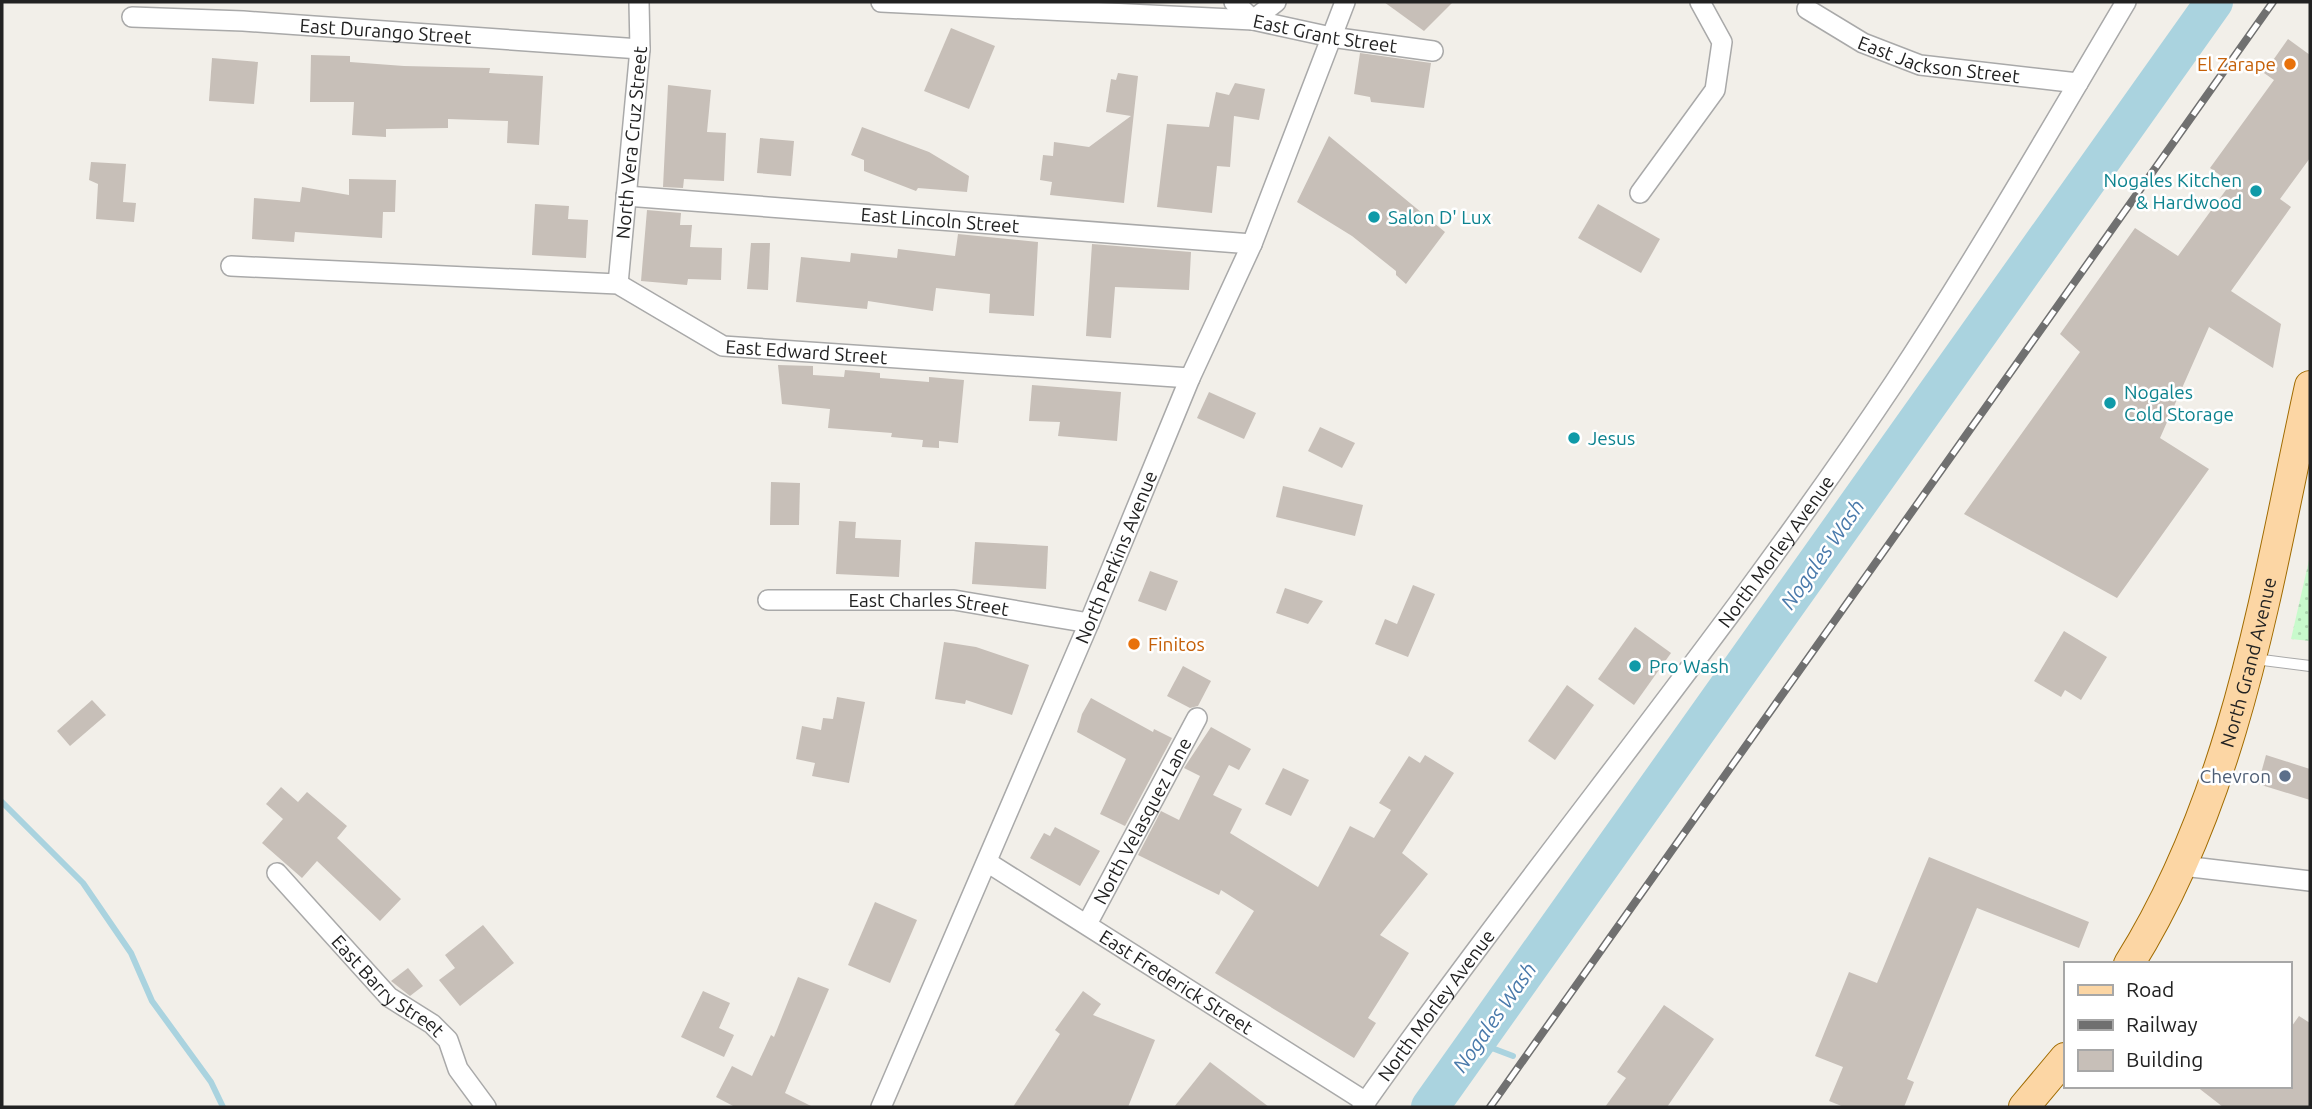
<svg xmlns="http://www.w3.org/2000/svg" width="2312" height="1109" viewBox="0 0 2312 1109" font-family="Ubuntu,sans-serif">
  <defs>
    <pattern id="park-dots" width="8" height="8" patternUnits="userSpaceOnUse" patternTransform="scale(1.75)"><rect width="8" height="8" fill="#c8facc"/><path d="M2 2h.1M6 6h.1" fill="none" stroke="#acd6af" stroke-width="1.8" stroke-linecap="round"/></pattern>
  </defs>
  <rect width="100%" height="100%" fill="#f2efe9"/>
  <polygon fill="url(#park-dots)" points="2310,556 2310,641 2291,639"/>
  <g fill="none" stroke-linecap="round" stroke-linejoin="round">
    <g stroke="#aad3df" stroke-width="6">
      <polyline points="2,802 83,883 131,953 152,1001 211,1082 223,1107"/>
      <polyline points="1476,1042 1513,1056"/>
    </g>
    <polyline stroke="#aad3df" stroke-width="38" points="1430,1107 2214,2"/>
  </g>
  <g fill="#c7bfb8">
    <polygon points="1384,2 1453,2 1424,31"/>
    <polygon points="951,28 995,46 969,109 924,91"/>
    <polygon points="2288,39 2310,55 2310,158 2280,199 2291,207 2231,291 2281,324 2273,368 2209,327 2160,438 2209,469 2117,598 1964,514 2080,352 2060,334 2135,228 2178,256 2231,183 2210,168 2274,80 2264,73"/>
    <polygon points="1360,53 1431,63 1424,108 1371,102 1370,97 1354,94"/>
    <polygon points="311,55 350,56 350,62 404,66 490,68 489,73 543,76 539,145 507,143 508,121 448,119 448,128 386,129 386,137 352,135 354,102 310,102"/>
    <polygon points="212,58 258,62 254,104 209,101"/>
    <polygon points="1118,73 1138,76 1124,203 1050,195 1052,182 1040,180 1043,155 1053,156 1054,142 1089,147 1131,116 1106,112 1111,79 1116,80"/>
    <polygon points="1235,83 1265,89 1259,120 1234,116 1230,167 1217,166 1212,213 1157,207 1167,124 1209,127 1216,92 1229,95"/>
    <polygon points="668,85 711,90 707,132 726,133 724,181 684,179 683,188 663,187"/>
    <polygon points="862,127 929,152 969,176 967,192 918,188 916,191 864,171 864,160 851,155"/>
    <polygon points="1329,136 1445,232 1406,284 1396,275 1396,271 1352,236 1297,202"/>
    <polygon points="760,138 794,141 791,176 757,173"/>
    <polygon points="91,162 126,164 123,202 136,203 134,222 96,219 98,184 89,180"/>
    <polygon points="349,179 396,180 395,212 383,212 382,238 295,232 294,242 252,239 254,198 300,202 302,187 349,195"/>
    <polygon points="535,204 569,206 568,219 588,220 586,258 532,255"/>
    <polygon points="1598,204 1660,239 1641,273 1578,238"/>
    <polygon points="647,210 681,213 680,225 692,225 690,247 722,248 721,280 688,279 687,285 641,281"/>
    <polygon points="958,234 1038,242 1034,316 989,313 990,294 936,288 933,311 868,301 867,309 796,302 801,257 850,262 851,253 897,258 898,249 955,256"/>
    <polygon points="751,243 770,243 768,290 747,289"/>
    <polygon points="1092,244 1191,252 1189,290 1115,287 1111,338 1086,336"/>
    <polygon points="778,365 813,366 813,375 844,377 845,370 880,373 880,378 929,382 929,377 964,380 958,443 939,441 939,448 922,447 923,440 891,437 892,433 828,428 830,409 782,404"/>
    <polygon points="1032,385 1121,392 1117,441 1058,436 1060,422 1029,421"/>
    <polygon points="1209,392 1256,413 1244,439 1197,418"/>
    <polygon points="1320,427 1355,443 1342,468 1308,451"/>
    <polygon points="771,482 800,483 799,525 770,525"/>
    <polygon points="1283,486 1363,505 1355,536 1276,517"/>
    <polygon points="839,521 856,522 855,538 901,540 899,577 836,574"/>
    <polygon points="975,542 1048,546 1046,589 972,584"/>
    <polygon points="1150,571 1178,581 1166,611 1138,601"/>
    <polygon points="1413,585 1435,594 1408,657 1375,644 1385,619 1397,624"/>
    <polygon points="1285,588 1323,601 1308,624 1276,613"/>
    <polygon points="1635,627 1671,653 1634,705 1598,679"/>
    <polygon points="2064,631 2107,657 2081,700 2065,690 2061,697 2034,681"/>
    <polygon points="944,642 976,647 1029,665 1012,715 966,700 965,704 935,699"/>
    <polygon points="1183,666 1211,681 1198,706 1190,708 1167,696"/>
    <polygon points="1567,685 1594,705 1555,760 1528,741"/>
    <polygon points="837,697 865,702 849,783 812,776 815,763 796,759 802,726 821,730 823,718 833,719"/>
    <polygon points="1091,698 1153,732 1154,729 1172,738 1125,826 1100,814 1126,759 1077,732 1082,714"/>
    <polygon points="92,700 106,715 70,746 57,731"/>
    <polygon points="1211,727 1251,749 1239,770 1229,765 1213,795 1242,809 1230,833 1318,887 1350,826 1374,838 1391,810 1379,803 1409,756 1420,763 1425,755 1454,773 1402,853 1428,874 1380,935 1409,953 1368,1018 1376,1023 1354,1058 1215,973 1254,911 1221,890 1219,895 1138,855 1161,811 1179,820 1200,776 1184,768"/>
    <polygon points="2266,755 2310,769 2310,800 2258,784"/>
    <polygon points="1283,768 1309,780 1291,816 1265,804"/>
    <polygon points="281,787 298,802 307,792 347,826 337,838 401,899 380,921 317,861 302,878 262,843 283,819 266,804"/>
    <polygon points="1055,827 1100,851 1080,886 1030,858 1044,833 1050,836"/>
    <polygon points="1929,857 2089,922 2079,948 1977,908 1907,1079 1914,1082 1904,1107 1844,1107 1829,1101 1843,1067 1815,1056 1849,972 1877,983"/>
    <polygon points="875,902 917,920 890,983 848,965"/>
    <polygon points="483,925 514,963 460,1006 439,980 455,968 445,955"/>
    <polygon points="408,968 423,986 410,996 391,981"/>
    <polygon points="798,977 829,989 785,1093 813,1107 735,1107 716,1097 732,1066 752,1076 771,1035 774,1037"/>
    <polygon points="703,991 730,1003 719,1028 734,1035 724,1057 681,1037"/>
    <polygon points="1083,991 1101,1004 1093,1015 1155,1040 1128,1107 1013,1107 1060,1034 1055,1030"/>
    <polygon points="1664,1005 1714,1039 1667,1107 1605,1107 1626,1078 1617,1072"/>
    <polygon points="2299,1016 2310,1023 2310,1107 2223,1107 2196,1086 2289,1086 2289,1030"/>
    <polygon points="1210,1062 1269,1107 1174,1107"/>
  </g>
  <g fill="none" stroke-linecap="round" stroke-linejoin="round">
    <defs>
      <polyline id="service" points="2255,659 2310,666"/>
      <g id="minor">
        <path id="s1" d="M881 2 1253 20 1331 37 1433 51"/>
        <polyline points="1234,2 1253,20"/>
        <path id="s2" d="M1807 9 1863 43 1920 65 2078 83"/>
        <path id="s3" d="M132 17 243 21 640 49"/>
        <polyline points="1253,20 1276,2"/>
        <polyline points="1640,193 1715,90 1722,42 1700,2"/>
        <path id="s4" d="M626 196 1252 244"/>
        <path id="s5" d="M231 266 618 284 723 346 1190 378"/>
        <path id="s6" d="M618 284 640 49 639 2"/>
        <path id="s7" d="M768 600H954L1089 623"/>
        <path id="s8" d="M987 862 1366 1102"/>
        <polyline points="2183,866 2310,881"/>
        <path id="s9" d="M277 873 389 997 432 1024 448 1040 458 1069 486 1107"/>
        <path id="s10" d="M1087 924 1197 718"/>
        <path id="s11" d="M881 1107 1089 623 1190 378 1252 244 1345 2"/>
        <path id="s12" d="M1362 1107C1535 862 1728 632 1894 383 1976 259 2050 130 2126 2"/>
      </g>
      <g id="primary">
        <path id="s13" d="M2129 964C2238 790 2267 582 2310 386"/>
        <polyline points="2024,1107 2065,1058"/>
      </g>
    </defs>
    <use href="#service" stroke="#a9a9a9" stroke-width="12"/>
    <use href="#minor" stroke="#a9a9a9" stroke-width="22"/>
    <use href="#primary" stroke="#a06b00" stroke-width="32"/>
    <use href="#service" stroke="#fff" stroke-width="10"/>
    <use href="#minor" stroke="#fff" stroke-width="19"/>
    <use href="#primary" stroke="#fcd6a4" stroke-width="30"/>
    <defs>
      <polyline id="rail" points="1490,1107 2273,2"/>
    </defs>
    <use href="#rail" stroke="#707070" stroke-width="8"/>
    <use href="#rail" stroke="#fff" stroke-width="5" stroke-dasharray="16" stroke-linecap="butt"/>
  </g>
  <g fill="#e8710a" stroke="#fff" stroke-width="2.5">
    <circle cx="2290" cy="64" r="7"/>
    <circle cx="1134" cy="644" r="7"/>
  </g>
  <g fill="#0f9aa8" stroke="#fff" stroke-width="2.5">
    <circle cx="2256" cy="191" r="7"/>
    <circle cx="1374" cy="217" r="7"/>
    <circle cx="2110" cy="403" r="7"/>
    <circle cx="1574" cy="438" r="7"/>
    <circle cx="1635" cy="666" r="7"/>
  </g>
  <circle fill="#5c6f8a" stroke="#fff" stroke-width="2.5" cx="2285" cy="776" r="7"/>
  <g text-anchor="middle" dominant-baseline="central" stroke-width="5" stroke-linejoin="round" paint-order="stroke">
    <g font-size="19" fill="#222" stroke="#fff">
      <text stroke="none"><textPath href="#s3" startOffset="254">East Durango Street</textPath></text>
      <text stroke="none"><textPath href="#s1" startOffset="446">East Grant Street</textPath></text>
      <text stroke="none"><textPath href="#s2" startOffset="144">East Jackson Street</textPath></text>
      <text stroke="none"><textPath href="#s6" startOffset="142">North Vera Cruz Street</textPath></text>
      <text stroke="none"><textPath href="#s4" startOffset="315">East Lincoln Street</textPath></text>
      <text stroke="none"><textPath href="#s5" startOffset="593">East Edward Street</textPath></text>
      <text stroke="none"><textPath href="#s12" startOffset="693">North Morley Avenue</textPath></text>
      <text stroke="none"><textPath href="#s11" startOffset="598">North Perkins Avenue</textPath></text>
      <text stroke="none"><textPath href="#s7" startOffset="161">East Charles Street</textPath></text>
      <text stroke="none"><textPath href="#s13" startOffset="326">North Grand Avenue</textPath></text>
      <text stroke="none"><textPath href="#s10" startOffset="117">North Velasquez Lane</textPath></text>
      <text stroke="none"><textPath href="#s8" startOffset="224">East Frederick Street</textPath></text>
      <text stroke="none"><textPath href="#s9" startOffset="159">East Barry Street</textPath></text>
      <text stroke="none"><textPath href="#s12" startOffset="126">North Morley Avenue</textPath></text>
    </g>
    <g font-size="19" fill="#c56008" stroke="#fff" text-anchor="end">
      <text x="2276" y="64">El Zarape</text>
      <text x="1148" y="644" text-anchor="start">Finitos</text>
    </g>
    <g font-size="19" fill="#0d838f" stroke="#fff" text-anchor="start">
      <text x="2242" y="180" text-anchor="end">Nogales Kitchen<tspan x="2242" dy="22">&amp; Hardwood</tspan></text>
      <text x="1388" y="217">Salon D' Lux</text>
      <text x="2124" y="392">Nogales<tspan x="2124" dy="22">Cold Storage</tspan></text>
      <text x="1588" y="438">Jesus</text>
      <text x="1649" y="666">Pro Wash</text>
    </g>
    <g font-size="19" fill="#4e5e75" stroke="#fff" text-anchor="end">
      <text x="2271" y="776">Chevron</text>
    </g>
    <g font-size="21" font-style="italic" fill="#4a7aab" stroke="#fff">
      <text transform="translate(1822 554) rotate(-55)">Nogales Wash</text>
      <text transform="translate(1494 1017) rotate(-55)">Nogales Wash</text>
    </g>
  </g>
  <rect width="2312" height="1109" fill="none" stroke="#222222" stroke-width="7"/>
  <rect x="2064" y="962" width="228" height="126" fill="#ffffff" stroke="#a7a7a7" stroke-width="2"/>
  <rect x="2078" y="985" width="35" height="10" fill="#fcd6a4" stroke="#a7a7a7" stroke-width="2"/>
  <text x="2126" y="997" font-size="21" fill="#222222">Road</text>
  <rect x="2078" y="1020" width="35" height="10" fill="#707070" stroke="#a7a7a7" stroke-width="2"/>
  <text x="2126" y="1032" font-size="21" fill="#222222">Railway</text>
  <rect x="2078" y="1050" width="35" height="21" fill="#c7bfb8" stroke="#a7a7a7" stroke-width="2"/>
  <text x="2126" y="1067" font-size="21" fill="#222222">Building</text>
</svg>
